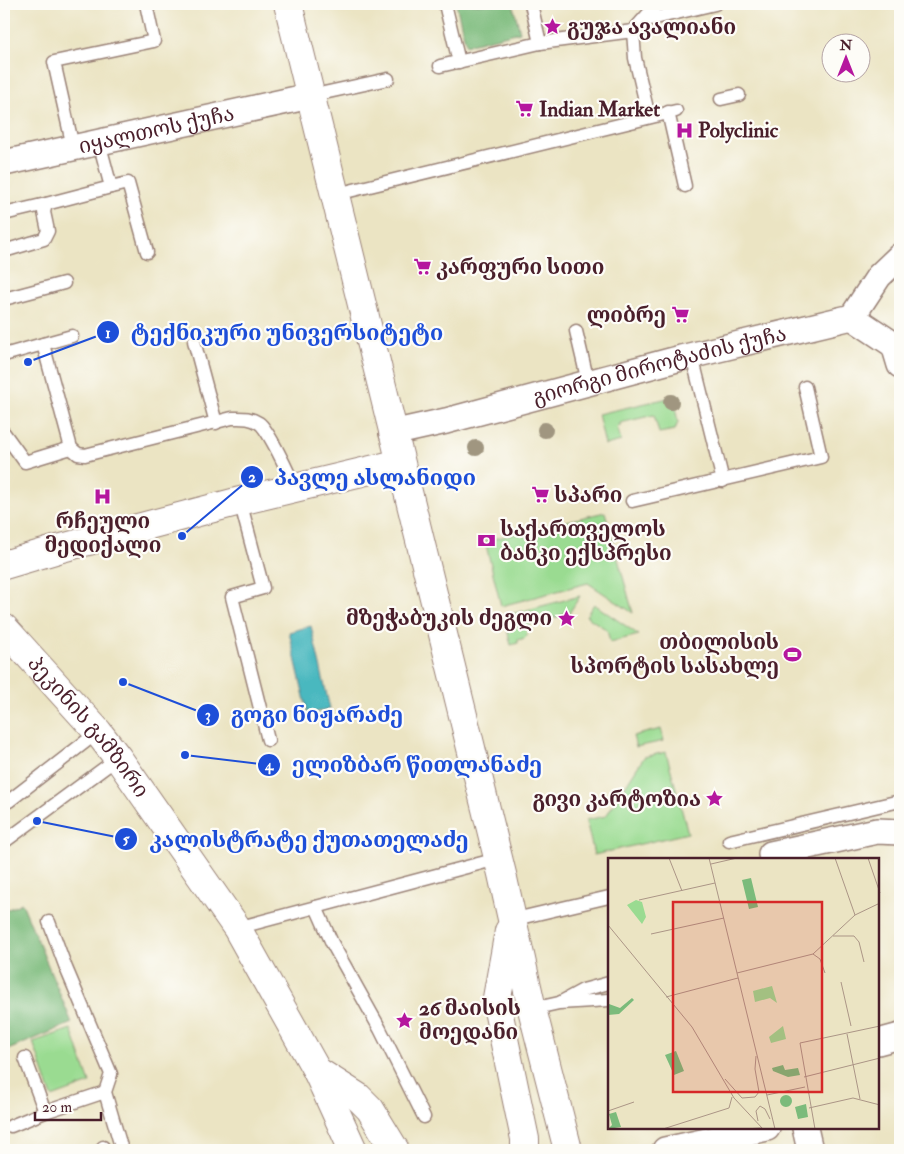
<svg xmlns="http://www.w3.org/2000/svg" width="904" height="1154" viewBox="0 0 904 1154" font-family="'IM FELL Double Pica','Noto Serif Georgian',serif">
  <rect width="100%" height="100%" fill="#fdfcf7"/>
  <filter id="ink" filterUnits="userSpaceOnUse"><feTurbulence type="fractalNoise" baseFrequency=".02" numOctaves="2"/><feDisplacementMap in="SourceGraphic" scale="10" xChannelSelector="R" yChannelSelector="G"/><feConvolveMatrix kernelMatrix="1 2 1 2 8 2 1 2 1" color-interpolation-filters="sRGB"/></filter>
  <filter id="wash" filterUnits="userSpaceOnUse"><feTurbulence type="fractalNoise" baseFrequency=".0096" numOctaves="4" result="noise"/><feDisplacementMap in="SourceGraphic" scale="20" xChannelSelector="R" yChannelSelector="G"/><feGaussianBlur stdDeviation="1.12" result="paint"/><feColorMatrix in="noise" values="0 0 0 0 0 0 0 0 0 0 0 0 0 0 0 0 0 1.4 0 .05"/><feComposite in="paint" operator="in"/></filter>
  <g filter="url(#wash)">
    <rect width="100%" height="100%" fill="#ebe4c3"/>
    <g fill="#9adb91" stroke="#727d5e">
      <polygon points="673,397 678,422 675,430 659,433 654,415 620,423 620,426 617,426 621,441 605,445 598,414"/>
      <polygon points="605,512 633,613 588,583 501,606 485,541"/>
      <polygon points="580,596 568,615 563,613 561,616 529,624 529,626 526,627 527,636 525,638 518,640 518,643 511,645 504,616"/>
      <polygon points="594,604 639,635 610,642 607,630 586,616"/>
      <polygon points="661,729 664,741 636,747 633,736"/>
      <polygon points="666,752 688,833 594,855 586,820 606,816 644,757"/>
      <polygon points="71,1029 90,1083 52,1097 33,1042"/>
    </g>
    <g fill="#7bbb7b" stroke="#626d53">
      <polygon points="456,4 513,4 520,32 466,45"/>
      <polygon points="22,903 72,1023 8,1050 4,1041 4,911"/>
    </g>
    <polygon fill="#49b8bf" stroke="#4a6c75" points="311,626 330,709 308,714 289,632"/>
  </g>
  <g filter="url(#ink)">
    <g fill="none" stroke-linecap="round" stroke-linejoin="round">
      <defs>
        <g id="service">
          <polyline points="445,4 459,62"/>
          <polyline points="531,4 540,43"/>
          <polyline points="642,21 715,4"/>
          <polyline points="440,66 540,43 633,31"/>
          <polyline points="310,96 388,79"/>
          <polyline points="721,99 739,95"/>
          <polyline points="668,112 685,186"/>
          <polyline points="649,117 635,58 633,31 657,4"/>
          <polyline points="73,147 54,62 154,41 146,4"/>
          <polyline points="111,187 128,183 147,252"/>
          <polyline points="333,195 676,111"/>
          <polyline points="4,214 46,204"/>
          <polyline points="4,251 44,239 48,231 44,212 46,204 111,187 99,142"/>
          <polyline points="4,299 64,283"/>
          <polyline points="576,331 588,382"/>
          <polyline points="194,341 216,423"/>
          <polyline points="43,344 72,336"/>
          <path d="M4 355 43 344 71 448 78 454 85 455 232 418C242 418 250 417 259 423 268 429 290 475 294 487"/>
          <polyline points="692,356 723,481"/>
          <polyline points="4,433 25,462 71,448"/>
          <polyline points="240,501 263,588 232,597 268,740"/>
          <polyline points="632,501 821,457 805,387"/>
          <polyline points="9,801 98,732"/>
          <polyline points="729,841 900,801"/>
          <polyline points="4,842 118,758"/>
          <polyline points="316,907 332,943 380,1029 424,1117"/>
          <polyline points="511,920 609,897"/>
          <polyline points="49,922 66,968 111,1074 105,1092 122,1150"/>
          <polyline points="237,928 497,859"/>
          <polyline points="561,1002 583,990 609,983"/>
          <polyline points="532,1009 559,1003 609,1000"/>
          <polyline points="25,1058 45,1112"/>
          <polyline points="11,1126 45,1112 105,1092"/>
          <polyline points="103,1147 104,1150"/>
        </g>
        <g id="minor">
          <path id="s1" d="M4 163 310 96"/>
          <polyline points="852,317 894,345 900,365"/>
          <path id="s2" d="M392 433 446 421 681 358 852 317 879 276 900 256"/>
          <polyline points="772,859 771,854 863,834 877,831 900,832"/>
          <polyline points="878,1042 900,1036"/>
          <polyline points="805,1128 810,1150"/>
          <polyline points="665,1150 767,1128"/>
        </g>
        <g id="primary">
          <polyline points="288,4 502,874 532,1009 568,1150"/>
          <polyline points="4,565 58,549 240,501 400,463"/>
          <path id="s3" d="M4 628 98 732 118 758 237 928 317 1071 353 1150"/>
          <polyline points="509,931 497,998 499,1015 525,1139 525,1150"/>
          <polyline points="317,1071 358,1097 370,1109 395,1150"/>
        </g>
      </defs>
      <use href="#service" stroke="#9a8277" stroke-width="15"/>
      <use href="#minor" stroke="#9a8277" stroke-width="28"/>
      <use href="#primary" stroke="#9a8277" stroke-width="30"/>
      <use href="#service" stroke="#fff" stroke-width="12"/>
      <use href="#minor" stroke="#fff" stroke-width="25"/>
      <use href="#primary" stroke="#fff" stroke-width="28"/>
    </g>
    <g fill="#a09680">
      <circle cx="671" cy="402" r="8"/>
      <circle cx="545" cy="430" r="8"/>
      <circle cx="476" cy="448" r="8"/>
    </g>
  </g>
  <defs>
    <symbol id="sight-bare" viewBox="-9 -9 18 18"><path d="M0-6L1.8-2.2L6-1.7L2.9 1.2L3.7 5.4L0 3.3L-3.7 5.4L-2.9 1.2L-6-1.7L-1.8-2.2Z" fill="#b5179e" stroke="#fdfcf7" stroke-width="2.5" paint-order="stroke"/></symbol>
    <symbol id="supermarket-bare" viewBox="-9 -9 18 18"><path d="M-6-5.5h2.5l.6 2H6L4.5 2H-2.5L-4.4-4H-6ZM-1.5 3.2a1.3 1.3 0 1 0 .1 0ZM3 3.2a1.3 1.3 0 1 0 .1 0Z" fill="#b5179e" stroke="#fdfcf7" stroke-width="2.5" paint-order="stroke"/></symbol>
    <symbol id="hospital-bare" viewBox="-9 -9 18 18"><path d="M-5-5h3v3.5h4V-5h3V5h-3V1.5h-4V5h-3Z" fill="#b5179e" stroke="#fdfcf7" stroke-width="2.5" paint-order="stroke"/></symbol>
    <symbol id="bank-bare" viewBox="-9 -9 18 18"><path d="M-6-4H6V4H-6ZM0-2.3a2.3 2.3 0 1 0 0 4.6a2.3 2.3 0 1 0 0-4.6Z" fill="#b5179e" stroke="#fdfcf7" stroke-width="2.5" paint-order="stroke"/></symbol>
    <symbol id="stadium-bare" viewBox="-9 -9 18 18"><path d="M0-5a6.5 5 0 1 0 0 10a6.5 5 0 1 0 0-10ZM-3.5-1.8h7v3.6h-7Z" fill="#b5179e" stroke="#fdfcf7" stroke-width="2.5" paint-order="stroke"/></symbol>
  </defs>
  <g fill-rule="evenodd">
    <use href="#sight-bare" x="540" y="14" width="25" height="25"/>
    <use href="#supermarket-bare" x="512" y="96" width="25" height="25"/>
    <use href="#hospital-bare" x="672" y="118" width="25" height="25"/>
    <use href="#supermarket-bare" x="410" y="254" width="25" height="25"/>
    <use href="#supermarket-bare" x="668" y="302" width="25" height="25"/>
    <use href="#supermarket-bare" x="528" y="482" width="25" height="25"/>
    <use href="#hospital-bare" x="90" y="484" width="25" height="25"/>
    <use href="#bank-bare" x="474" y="528" width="25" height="25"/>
    <use href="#sight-bare" x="554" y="606" width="25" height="25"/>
    <use href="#stadium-bare" x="780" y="642" width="25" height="25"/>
    <use href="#sight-bare" x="702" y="786" width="25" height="25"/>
    <use href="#sight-bare" x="392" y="1008" width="25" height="25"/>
  </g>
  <g text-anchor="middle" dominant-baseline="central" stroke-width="4.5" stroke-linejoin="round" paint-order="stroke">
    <g font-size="21" font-weight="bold" fill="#4a1f2b" stroke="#fdfcf7" text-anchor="start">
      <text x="567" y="27">გუჯა ავალიანი</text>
      <text x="539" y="109">Indian Market</text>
      <text x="698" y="130">Polyclinic</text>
      <text x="436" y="267">კარფური სითი</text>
      <text x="666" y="315" text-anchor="end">ლიბრე</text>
      <text x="554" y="495">სპარი</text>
      <text x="103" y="521" text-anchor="middle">რჩეული<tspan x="103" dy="24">მედიქალი</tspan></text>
      <text x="500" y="529">საქართველოს<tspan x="500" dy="24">ბანკი ექსპრესი</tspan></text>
      <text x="552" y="618" text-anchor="end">მზეჭაბუკის ძეგლი</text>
      <text x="779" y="642" text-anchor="end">თბილისის<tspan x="779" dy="24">სპორტის სასახლე</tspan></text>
      <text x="701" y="799" text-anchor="end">გივი კარტოზია</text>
      <text x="419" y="1008">26 მაისის<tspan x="419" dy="24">მოედანი</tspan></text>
    </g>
    <g font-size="21" fill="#4a1f2b" stroke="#fdfcf7">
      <text stroke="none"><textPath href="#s1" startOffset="156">იყალთოს ქუჩა</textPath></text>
      <text stroke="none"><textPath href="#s2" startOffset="276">გიორგი მიროტაძის ქუჩა</textPath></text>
      <text stroke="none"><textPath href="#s3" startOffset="130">პეკინის გამზირი</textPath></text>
    </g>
  </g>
  <g transform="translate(608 858)">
    <rect width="271" height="271" fill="#ebe4c3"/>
    <path d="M28 42 34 44 38 59 34 66 19 47ZM164 128 169 145 162 140 147 144 145 133ZM175 168 178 181 163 185 161 179Z" fill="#9adb91"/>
    <path d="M143 20 150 49 141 51 134 22ZM24 140 26 142 11 156 0 157 1 146 12 150ZM68 193 76 213 66 217 57 197ZM175 207 177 212 190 210 192 217 180 219 165 213 164 210ZM172 243a6 6 0 1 1 12 0a6 6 0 1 1-12 0ZM198 246 200 259 190 261 187 249ZM8 254 13 269 0 271 4 267 1 256Z" fill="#7bbb7b"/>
    <path fill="none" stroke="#ab9586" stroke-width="1" d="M61 0 74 33M101 0 167 271M227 0 247 57M260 0 272 35M103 6 129 0M31 42 107 25M0 67 84 169 126 240 155 271M43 76 116 60M225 78H246L251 84 256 104M205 96 212 101 217 115M129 115 205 96 247 57 272 45M233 124 243 168M58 139 130 120M239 176 252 241M196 219 272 200M117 221 134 240 147 239 151 234 147 211 148 198M159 237 197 229M201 250 245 240 272 247M0 253 26 244M150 263 148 253 152 248 157 251 162 261M55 271 121 250 124 239M135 271 154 270M207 271 192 185 272 168"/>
    <path fill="#d62828" fill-opacity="0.15" stroke="#d62828" stroke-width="2.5" d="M65 44H214V234H65Z"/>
    <rect width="271" height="271" fill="none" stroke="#4a1f2b" stroke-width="2.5"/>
  </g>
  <path fill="none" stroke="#1d4ed8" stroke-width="2" d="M28 362L108 332M182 536L252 477M123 682L208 715M185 755L269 765M37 821L126 839"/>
  <g fill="#1d4ed8" stroke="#fdfcf7" stroke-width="2">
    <circle cx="28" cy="362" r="5"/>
    <circle cx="182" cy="536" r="5"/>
    <circle cx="123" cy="682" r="5"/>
    <circle cx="185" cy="755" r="5"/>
    <circle cx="37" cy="821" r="5"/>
    <circle cx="108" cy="332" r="12"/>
    <circle cx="252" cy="477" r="12"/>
    <circle cx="208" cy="715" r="12"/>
    <circle cx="269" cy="765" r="12"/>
    <circle cx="126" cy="839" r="12"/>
  </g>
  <g font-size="15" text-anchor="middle" font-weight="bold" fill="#fff">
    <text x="108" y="338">1</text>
    <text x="252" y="482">2</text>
    <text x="208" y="720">3</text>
    <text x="269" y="770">4</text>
    <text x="126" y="844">5</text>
  </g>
  <g font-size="22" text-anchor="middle" font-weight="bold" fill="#1d4ed8" stroke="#fdfcf7" stroke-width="4.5" stroke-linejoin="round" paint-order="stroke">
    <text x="287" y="340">ტექნიკური უნივერსიტეტი</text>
    <text x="375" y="485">პავლე ასლანიდი</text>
    <text x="317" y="722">გოგი ნიჟარაძე</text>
    <text x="417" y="772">ელიზბარ წითლანაძე</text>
    <text x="309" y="847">კალისტრატე ქუთათელაძე</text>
  </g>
  <rect width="904" height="1154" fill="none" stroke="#fdfcf7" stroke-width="20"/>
  <g transform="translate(846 58)"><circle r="24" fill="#fdfcf7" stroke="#b5a4a5"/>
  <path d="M0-4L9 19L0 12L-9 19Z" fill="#b5179e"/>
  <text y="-8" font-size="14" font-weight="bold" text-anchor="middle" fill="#4a1f2b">N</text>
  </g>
  <path d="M35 1112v8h66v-8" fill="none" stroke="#4a1f2b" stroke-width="2.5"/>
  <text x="42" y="1112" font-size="15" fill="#4a1f2b" stroke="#fdfcf7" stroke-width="4" paint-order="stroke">20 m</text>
</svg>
